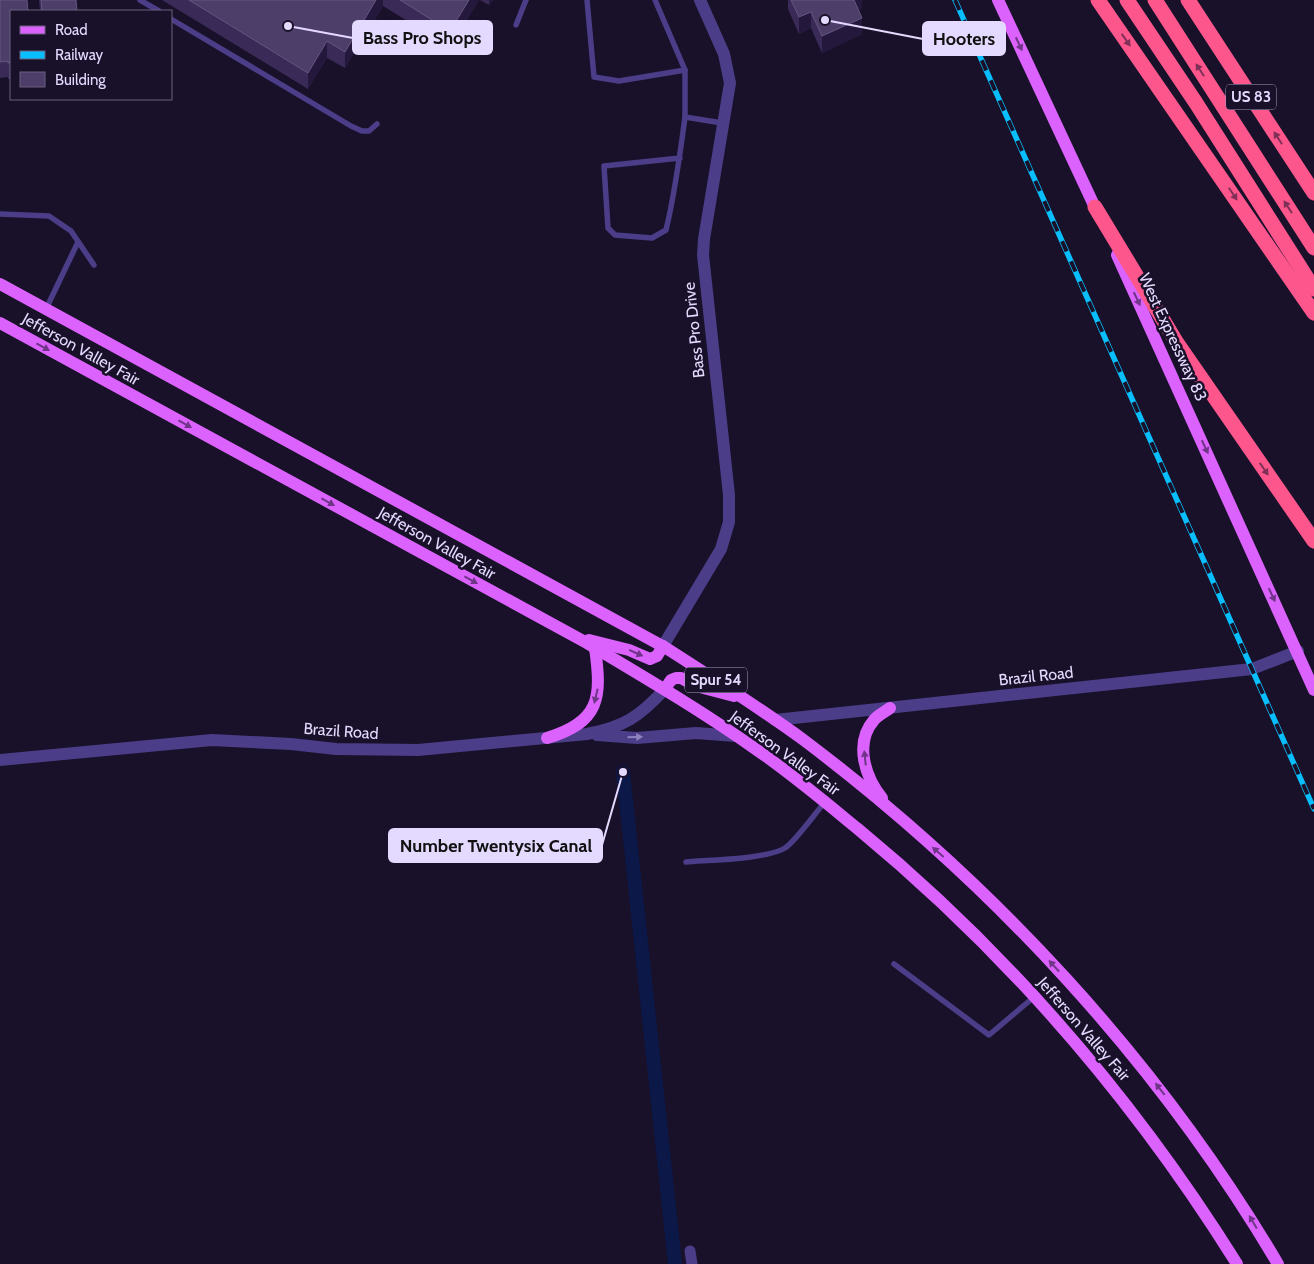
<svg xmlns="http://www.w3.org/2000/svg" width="1314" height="1264" viewBox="0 0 1314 1264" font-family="Cabin,sans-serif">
  <rect width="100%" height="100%" fill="#191129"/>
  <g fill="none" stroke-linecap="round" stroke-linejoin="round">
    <polyline stroke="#0b1848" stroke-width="14" points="623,772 675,1264"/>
    <g stroke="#4b3d88" stroke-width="5.5">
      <polyline points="140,0 159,11"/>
      <polyline points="587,0 594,77 619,81 685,70"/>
      <polyline points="655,0 685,70 685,117 722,123"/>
      <polyline points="171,19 351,126 362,131 369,131 377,124"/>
      <polyline points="516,25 526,0"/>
      <path d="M680 158 604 166 608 228 615 235 652 238 666 230C675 193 680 155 685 117"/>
      <polyline points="0,214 49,216 71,231 94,265"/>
      <polyline points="46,309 78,242"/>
      <path d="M686 862C710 860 767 859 785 848 795 842 816 812 825 802"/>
      <polyline points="894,964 989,1035 1034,997"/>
    </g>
    <polyline stroke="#4b3d88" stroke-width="11" points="690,1251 692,1264"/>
    <g stroke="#4b3d88" stroke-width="12">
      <polyline points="663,646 721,549 729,522 729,495 703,255 704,239 730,83 724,54 700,0"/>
      <polyline points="775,720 1252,669 1298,651"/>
      <polyline points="597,735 637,738 696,733 736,736"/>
      <path d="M0 760 212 740 291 744 336 749 418 750 587 734C624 727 639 717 665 689"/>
    </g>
    <g stroke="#db62fd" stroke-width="12">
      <polyline points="998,0 1099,216"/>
      <polyline points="1117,255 1314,690"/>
      <path d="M0 284 666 648C713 678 760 708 805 741 993 883 1158 1061 1278 1264"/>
      <path d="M0 323 587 643C644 677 702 711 757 750 792 774 825 802 858 829 1007 952 1134 1099 1237 1264"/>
      <polyline points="589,640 629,650 650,659 657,656 663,646"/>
      <polyline points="665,689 671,680 676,678 681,678 696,686 734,696"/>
      <path d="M547 738C600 722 602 698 595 648"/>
      <path d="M882 798C865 777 854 743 874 720 878 715 885 712 890 708"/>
    </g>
    <g stroke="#fd568c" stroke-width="15">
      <polyline points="1098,0 1314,313"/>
      <polyline points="1127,0 1196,103 1314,289"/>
      <polyline points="1155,0 1314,248"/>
      <polyline points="1188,0 1314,193"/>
      <polyline points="1095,207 1177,343 1314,541"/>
    </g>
    <defs>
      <polyline id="rail" points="955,0 1314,809"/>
    </defs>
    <use href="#rail" stroke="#08befc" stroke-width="5.5"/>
    <use href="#rail" stroke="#191129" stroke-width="4" stroke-dasharray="11" stroke-linecap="butt"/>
  </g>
  <g fill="#3a2a57">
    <polygon points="0,0 11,11 11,79 8,79 8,77 0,78"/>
    <polygon points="39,0 76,0 77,11 40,11"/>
    <polygon points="162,0 479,0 450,47 383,6 345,68 327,58 308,89"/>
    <polygon points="480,0 493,0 489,5"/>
    <polygon points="788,0 862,0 862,8 859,10 862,34 822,53 811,28 799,34 788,9"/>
  </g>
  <g fill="#25183d">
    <polygon points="376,0 383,0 383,6 345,68 345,52"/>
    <polygon points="469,0 479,0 450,47 450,31"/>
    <polygon points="489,0 493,0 489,5"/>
    <polygon points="853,0 862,0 862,8 853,13"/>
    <polygon points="811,12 811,28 799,34 799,17"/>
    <polygon points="862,18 862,34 822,53 822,36"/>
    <polygon points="327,41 327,58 308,89 308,73"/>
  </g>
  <g fill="#4c3d69" stroke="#645680">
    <polygon points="0,0 27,0 28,11 11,11 11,62 8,63 8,61 0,62"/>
    <polygon points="41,0 76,0 77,11 42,11"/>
    <polygon points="189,0 376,0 345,52 327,41 308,73"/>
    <polygon points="400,0 469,0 450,31"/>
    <polygon points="791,0 854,0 862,18 822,36 811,12 799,17"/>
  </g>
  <defs><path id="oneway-solid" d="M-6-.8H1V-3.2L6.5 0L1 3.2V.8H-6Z" transform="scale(1.25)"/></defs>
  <g fill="#803056">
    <use href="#oneway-solid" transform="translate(1126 40) rotate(55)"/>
    <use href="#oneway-solid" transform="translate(1200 70) rotate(-123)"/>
    <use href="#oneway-solid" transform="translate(1278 138) rotate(-123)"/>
    <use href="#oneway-solid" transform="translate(1233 194) rotate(56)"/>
    <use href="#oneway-solid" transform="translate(1288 207) rotate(-123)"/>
    <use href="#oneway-solid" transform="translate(1264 469) rotate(55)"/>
  </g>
  <g fill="#703588">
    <use href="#oneway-solid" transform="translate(1019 44) rotate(65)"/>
    <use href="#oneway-solid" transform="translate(1137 299) rotate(65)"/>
    <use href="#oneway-solid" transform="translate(43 347) rotate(29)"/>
    <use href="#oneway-solid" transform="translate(185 424) rotate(29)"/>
    <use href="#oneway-solid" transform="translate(1205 447) rotate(65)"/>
    <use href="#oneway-solid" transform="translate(328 502) rotate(29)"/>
    <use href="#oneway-solid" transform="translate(471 580) rotate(29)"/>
    <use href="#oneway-solid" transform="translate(1272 595) rotate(65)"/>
    <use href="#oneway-solid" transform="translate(636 653) rotate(24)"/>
    <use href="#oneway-solid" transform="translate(596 696) rotate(103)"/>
    <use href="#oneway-solid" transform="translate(865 758) rotate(-96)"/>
    <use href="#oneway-solid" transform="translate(938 852) rotate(-139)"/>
    <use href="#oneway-solid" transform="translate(1054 966) rotate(-133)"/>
    <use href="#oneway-solid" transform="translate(1160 1089) rotate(-128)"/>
    <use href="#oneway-solid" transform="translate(1253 1222) rotate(-121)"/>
  </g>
  <use fill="#9084be" href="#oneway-solid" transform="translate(635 737) rotate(-2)"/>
  <g text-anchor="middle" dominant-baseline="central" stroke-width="5" stroke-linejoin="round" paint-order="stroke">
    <g fill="#191129" stroke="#a79ebf" stroke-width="1">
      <rect x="1226" y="84.5" width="50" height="25" rx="4"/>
      <rect x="685" y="667.5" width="62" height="25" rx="4"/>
    </g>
    <g font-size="15" font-weight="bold" fill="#e4daff">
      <text x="1251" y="97">US 83</text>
      <text x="716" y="680">Spur 54</text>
    </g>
    <g font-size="16" fill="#e4daff" stroke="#191129">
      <text transform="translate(694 330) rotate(-96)">Bass Pro Drive</text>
      <text transform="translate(1173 337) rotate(65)">West Expressway 83</text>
      <text transform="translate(81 349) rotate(29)">Jefferson Valley Fair</text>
      <text transform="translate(437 543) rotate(29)">Jefferson Valley Fair</text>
      <text transform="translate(1036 676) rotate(-6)">Brazil Road</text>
      <text transform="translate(341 731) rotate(4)">Brazil Road</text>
      <text transform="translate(785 753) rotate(36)">Jefferson Valley Fair</text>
      <text transform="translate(1084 1029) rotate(49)">Jefferson Valley Fair</text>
    </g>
  </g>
  <path fill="none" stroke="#e4daff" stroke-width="2" d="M288 26L353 38M825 20L923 39M623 772L602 845"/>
  <g fill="#e4daff" stroke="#191129" stroke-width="2">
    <circle cx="288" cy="26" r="5"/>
    <circle cx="825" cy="20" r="5"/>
    <circle cx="623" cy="772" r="5"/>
  </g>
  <g fill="#e4daff" stroke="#e4daff" stroke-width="2">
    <rect x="353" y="21" width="139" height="33" rx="5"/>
    <rect x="923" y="22" width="82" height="33" rx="5"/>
    <rect x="389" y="829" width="213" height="33" rx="5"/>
  </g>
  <g font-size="18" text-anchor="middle" font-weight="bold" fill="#111">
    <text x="422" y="44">Bass Pro Shops</text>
    <text x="964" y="45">Hooters</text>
    <text x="496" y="852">Number Twentysix Canal</text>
  </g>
  <rect x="10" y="10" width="162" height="90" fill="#191129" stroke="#6a617f"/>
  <rect x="20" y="26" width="25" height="8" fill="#db62fd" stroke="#6a617f"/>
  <text x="55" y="35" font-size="15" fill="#e4daff">Road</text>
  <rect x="20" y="51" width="25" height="8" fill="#08befc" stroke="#6a617f"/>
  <text x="55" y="60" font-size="15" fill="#e4daff">Railway</text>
  <rect x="20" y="72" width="25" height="15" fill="#4c3d69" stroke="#6a617f"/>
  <text x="55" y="85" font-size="15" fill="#e4daff">Building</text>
</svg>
